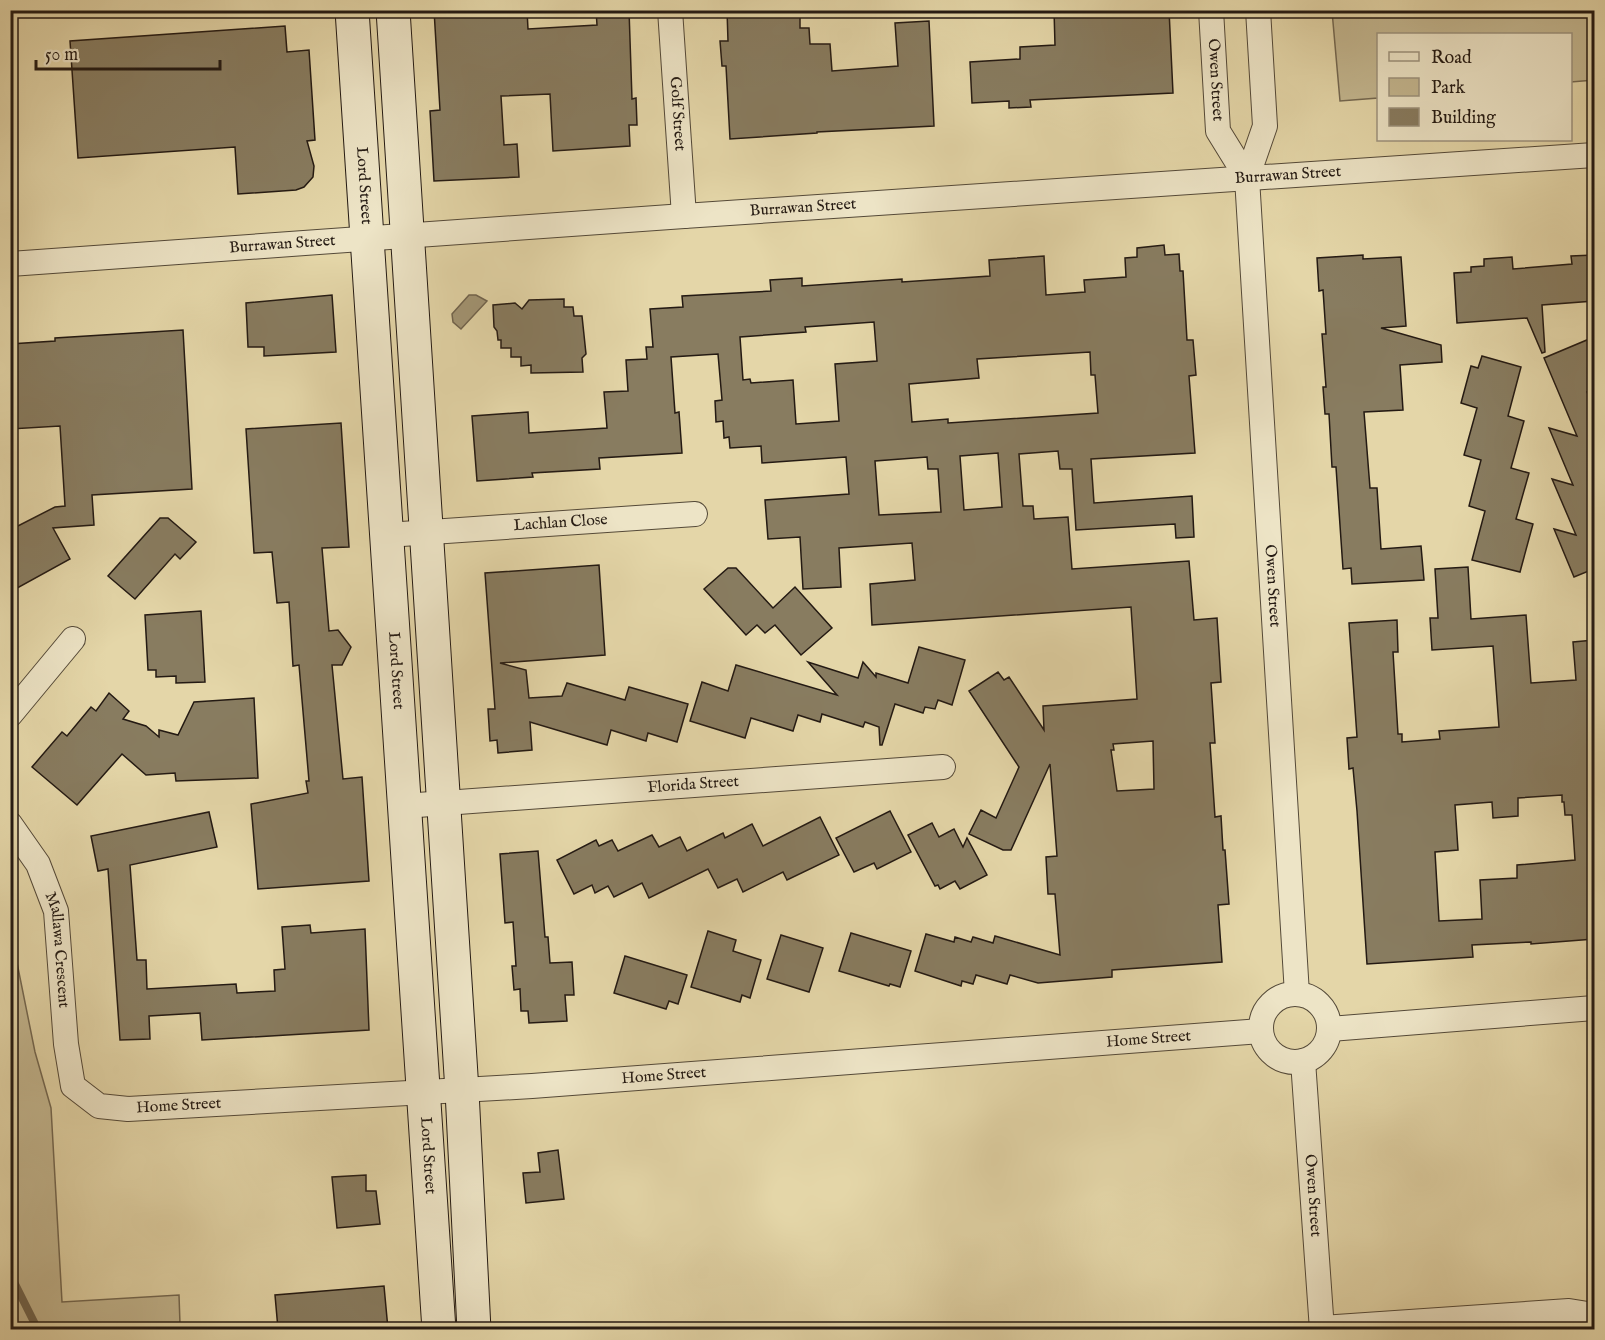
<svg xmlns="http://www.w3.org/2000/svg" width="1605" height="1340" viewBox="0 0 1605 1340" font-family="'IM FELL English',serif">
  <rect width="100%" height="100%" fill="#e4d6a8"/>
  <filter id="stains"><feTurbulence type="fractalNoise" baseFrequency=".00333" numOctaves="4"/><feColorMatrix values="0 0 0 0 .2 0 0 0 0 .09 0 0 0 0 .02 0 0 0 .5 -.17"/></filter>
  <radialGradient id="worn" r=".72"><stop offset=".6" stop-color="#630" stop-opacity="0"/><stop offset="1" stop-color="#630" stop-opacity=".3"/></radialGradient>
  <g fill="#c3b68f" stroke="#746851" stroke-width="1.5">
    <polygon points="1332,11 1594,11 1594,80 1571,82 1570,34 1378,34 1378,98 1340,101"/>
    <polygon points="10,928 35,1052 51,1108 62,1302 179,1295 180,1324 188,1329 11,1329"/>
  </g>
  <polygon fill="#a39675" stroke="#70644e" stroke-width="1.5" points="469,295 476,295 487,301 461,329 453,322 452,314"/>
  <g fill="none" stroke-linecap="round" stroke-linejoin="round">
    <polyline stroke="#70644e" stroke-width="8" points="10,1274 38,1330"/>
  </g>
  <g fill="#887c60" stroke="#241a13" stroke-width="1.5" fill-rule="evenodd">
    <polygon points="434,10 527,10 528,29 597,25 596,10 629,10 632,99 636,98 637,125 629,125 630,146 553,151 550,94 501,96 504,145 517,144 519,177 434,181 430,111 440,110"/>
    <polygon points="727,10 772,10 772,15 800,15 800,28 809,28 810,44 830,44 832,71 898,66 895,23 929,21 934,126 817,132 817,133 730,139 726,66 722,66 720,41 728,41"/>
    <polygon points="1054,10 1169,10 1173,93 1030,100 1031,107 1009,108 1009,101 972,103 970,62 1020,59 1020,47 1055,45"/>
    <polygon points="285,26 287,52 309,50 315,140 307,141 314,166 313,177 304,187 296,190 238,194 235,147 78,158 70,41"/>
    <path d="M1164 245 1165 255 1179 254 1180 271H1183L1187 340H1193L1196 375 1189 376 1195 453 1091 459 1094 503 1192 496 1194 537 1176 538 1175 524 1076 530 1072 469H1060L1058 451 1019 454 1023 506H1033L1034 519 1068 517 1072 569 1189 561 1194 620 1217 618 1221 682 1211 683 1215 743H1210L1215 817 1221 816 1223 850H1225L1229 904 1218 905 1222 962 1112 970V977L1038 983 1010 975 1007 984 976 975 973 984 962 981 961 986 915 971 926 934 954 942 955 937 971 942 973 937 993 943 995 936 1060 955 1055 894H1048L1046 857 1057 856 1050 764 1011 850H1003L969 834 981 810 996 818 1019 767 969 691 998 672 1004 680 1009 677 1044 730 1043 706 1137 699 1131 607 872 625 870 584 915 580 912 543 839 548 841 587 803 589 800 537 768 539 765 500 849 494 846 457 762 463 761 446 730 448 729 437 724 438 723 421 716 422 715 401 722 400 718 354 671 357 675 413 679 412 682 453 599 458 600 469 532 473 533 477 477 481 472 416 528 412 529 433 607 428 604 392 628 391 626 360 647 359 646 347H653L650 309 683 307 682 296 771 291 770 280 802 278V286L902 279V282L990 276 989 260 1044 256 1046 295 1085 292 1084 280 1126 277 1125 258 1137 257V248ZM874 322 877 361 835 364 839 421 796 424 793 380 751 383 750 379 743 380 740 337 806 332 805 327ZM1090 352 1091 375H1095L1098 413 948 423V419L912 422 909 384 979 378 977 359ZM998 453 1002 507 964 510 960 456ZM927 457 928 469H938L941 512 879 515 875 461ZM1153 741 1154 789 1117 791 1111 750H1114L1113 744Z"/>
    <polygon points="1363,255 1363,259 1401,257 1406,326 1381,328 1441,345 1442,362 1400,365 1403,410 1364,412 1370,488 1377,488 1381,549 1421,546 1424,580 1352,584 1351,568 1343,569 1336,467 1332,467 1329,414 1325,414 1323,387 1326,387 1322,334 1326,334 1323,290 1319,291 1317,258"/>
    <polygon points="1594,255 1594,301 1542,305 1545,352 1542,353 1527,318 1457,323 1454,273 1471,272 1471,267 1484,266 1484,259 1512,257 1513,269 1572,264 1571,256"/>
    <polygon points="332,295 336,352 264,356 264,347 248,347 246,303"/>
    <polygon points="564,299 564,307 573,307 574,316 582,316 586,354 582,358 583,372 531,373 531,365 521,366 521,357 511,357 511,348 501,348 501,340 498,340 497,331 494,327 493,305 515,303 522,309 529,300"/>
    <polygon points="183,330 192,489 92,495 94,525 53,528 70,559 10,592 10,530 55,507 65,506 60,426 10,429 10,344 55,341 55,338"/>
    <polygon points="1594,337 1594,389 1587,392 1594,409 1594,580 1591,570 1574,577 1554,529 1576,535 1552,479 1573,485 1549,428 1577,436 1544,358"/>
    <polygon points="1482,356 1521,367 1508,416 1524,421 1511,468 1529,473 1516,519 1533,524 1520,572 1472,560 1485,511 1469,506 1481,460 1464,455 1477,408 1461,403 1471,366 1478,368"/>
    <polygon points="341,423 349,547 322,548 329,631 338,630 351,647 342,665 332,665 343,779 362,777 369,881 258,889 251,804 308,793 306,781 309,781 299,665 293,666 289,602 277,603 272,552 254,553 246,429"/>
    <polygon points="160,518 168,518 196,542 180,559 175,554 135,599 108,576"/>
    <polygon points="599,565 605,655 500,663 526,670 529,698 562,696 567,683 625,700 629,687 688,704 677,742 648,733 646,741 611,730 607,745 530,722 532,750 498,753 497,740 490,741 488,709 495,709 485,573"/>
    <path d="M1468 567 1471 619 1526 615 1531 683 1576 680 1573 642 1594 640V939L1531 944V942L1472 945 1473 957 1367 964 1357 811 1353 768 1349 769 1347 738 1357 737 1349 623 1397 620 1398 652H1393L1398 734H1402V742L1440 739 1439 731 1499 727 1493 646 1432 650 1430 618H1438L1435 569ZM1562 795V802H1564L1565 815H1572L1575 860 1517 865V878L1480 880 1482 919 1439 921 1435 852 1458 850 1455 805 1492 802 1493 818 1518 816V798Z"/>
    <polygon points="728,568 736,568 773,608 795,587 832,628 801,655 775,625 765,633 757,625 746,635 704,589"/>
    <polygon points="201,611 205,682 176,683 176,676 156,677 156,670 148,670 145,615"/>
    <polygon points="919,647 965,660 952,705 938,700 935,709 925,707 923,713 895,704 882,745 880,745 879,727 865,722 863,727 822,714 820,722 798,715 793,731 751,718 745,738 690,721 702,682 728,691 736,665 837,695 808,662 858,678 863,662 876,677 876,673 908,683"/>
    <polygon points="109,693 129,711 123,719 146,726 159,737 159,730 178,735 194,702 254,698 258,778 176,781 175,773 146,775 122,754 77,805 32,767 62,732 67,736 91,707 96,711"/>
    <polygon points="890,811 911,852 877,869 874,863 854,872 836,838"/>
    <polygon points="209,812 217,847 130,865 137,960 146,960 147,989 236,984 237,993 275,991 274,970 285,969 282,927 310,925 311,933 365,929 369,1030 202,1040 200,1013 149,1016 150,1039 120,1040 108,869 98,871 91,836"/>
    <polygon points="820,817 839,855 787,880 783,872 743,892 737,879 718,888 708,869 649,898 642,883 614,897 608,886 595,893 592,885 574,894 557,860 596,840 599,846 612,840 618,851 652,835 659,847 680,837 687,851 723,833 725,838 752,824 763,846"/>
    <polygon points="932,823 939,837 954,829 963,847 967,838 987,875 960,889 955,881 940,889 938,885 935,886 908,835"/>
    <polygon points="538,851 545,937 548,937 550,963 572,962 574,995 565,995 567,1021 529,1023 528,1011 521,1011 520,989 514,990 512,966 516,966 513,922 505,923 500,854"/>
    <polygon points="708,931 736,940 733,951 761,960 750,998 742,995 740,1002 691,987"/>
    <polygon points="851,933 911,951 900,987 890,984 889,986 839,971"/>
    <polygon points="781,935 823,948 809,992 767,979"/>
    <polygon points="625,956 687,975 678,1004 669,1001 666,1009 614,993"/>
    <polygon points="558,1150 564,1199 526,1203 523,1173 540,1172 538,1153"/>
    <polygon points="366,1175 366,1191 376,1191 380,1224 337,1228 332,1177"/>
    <polygon points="384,1286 388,1329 278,1329 275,1295"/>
  </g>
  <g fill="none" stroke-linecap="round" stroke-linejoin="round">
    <defs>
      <g id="minor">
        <path id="s1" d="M670 10 684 216"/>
        <path id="s2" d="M1211 10 1218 131 1247 178"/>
        <path id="s3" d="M1258 10 1265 126 1247 178 1297 994"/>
        <path id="s4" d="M10 264 684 216 1594 155"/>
        <path id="s5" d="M387 535 695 514"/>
        <polyline points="10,715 73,639"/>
        <path id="s6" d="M404 806 943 767"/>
        <path id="s7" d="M10 824 38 864 56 911 66 1044 73 1086 99 1106 128 1109 532 1086 1261 1031"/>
        <circle cx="1295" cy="1028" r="34"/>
        <polyline points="1330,1029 1594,1008"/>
        <path id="s8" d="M1303 1061 1322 1330"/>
        <polyline points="1322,1328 1569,1311 1594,1315"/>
      </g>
      <g id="secondary">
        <path id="s9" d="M352 10 439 1330"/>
        <polyline points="393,10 462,1091 474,1330"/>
      </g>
    </defs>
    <use href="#minor" stroke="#544938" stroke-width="26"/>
    <use href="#secondary" stroke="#241a13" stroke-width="35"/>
    <use href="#minor" stroke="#ede4c6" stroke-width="24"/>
    <use href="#secondary" stroke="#ede4c6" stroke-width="33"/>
  </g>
  <g text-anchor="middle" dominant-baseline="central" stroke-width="4.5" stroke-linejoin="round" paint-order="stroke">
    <g font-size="16" fill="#241a13" stroke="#ede4c6">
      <text stroke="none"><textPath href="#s2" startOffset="70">Owen Street</textPath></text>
      <text stroke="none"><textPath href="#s1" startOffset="104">Golf Street</textPath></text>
      <text stroke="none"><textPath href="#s4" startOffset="1281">Burrawan Street</textPath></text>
      <text stroke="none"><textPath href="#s9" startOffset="176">Lord Street</textPath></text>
      <text stroke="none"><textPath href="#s4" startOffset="795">Burrawan Street</textPath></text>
      <text stroke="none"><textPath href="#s4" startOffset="273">Burrawan Street</textPath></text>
      <text stroke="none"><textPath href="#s5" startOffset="174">Lachlan Close</textPath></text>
      <text stroke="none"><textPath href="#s3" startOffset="580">Owen Street</textPath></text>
      <text stroke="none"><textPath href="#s9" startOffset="662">Lord Street</textPath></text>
      <text stroke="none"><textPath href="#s6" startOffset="290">Florida Street</textPath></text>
      <text stroke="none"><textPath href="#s7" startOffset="138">Mallawa Crescent</textPath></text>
      <text stroke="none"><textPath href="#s7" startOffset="1360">Home Street</textPath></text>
      <text stroke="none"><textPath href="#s7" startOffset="874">Home Street</textPath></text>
      <text stroke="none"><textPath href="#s7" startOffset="388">Home Street</textPath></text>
      <text stroke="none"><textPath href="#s9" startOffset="1148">Lord Street</textPath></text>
      <text stroke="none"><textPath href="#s8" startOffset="135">Owen Street</textPath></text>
    </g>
  </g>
  <rect width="1605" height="1340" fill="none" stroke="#e4d6a8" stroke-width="36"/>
  <rect x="12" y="12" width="1581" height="1316" fill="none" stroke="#241a13" stroke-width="3"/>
  <rect x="18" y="18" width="1569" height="1304" fill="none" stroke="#241a13" stroke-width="1.5"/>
  <rect x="1377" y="33" width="195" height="108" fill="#ede4c6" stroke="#9d937e" stroke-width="1.5"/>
  <rect x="1389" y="52" width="30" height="9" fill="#ede4c6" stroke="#9d937e" stroke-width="1.5"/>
  <text x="1431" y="63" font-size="18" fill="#241a13">Road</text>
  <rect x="1389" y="78" width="30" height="18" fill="#c3b68f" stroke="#9d937e" stroke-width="1.5"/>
  <text x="1431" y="93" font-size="18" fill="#241a13">Park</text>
  <rect x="1389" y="108" width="30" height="18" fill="#887c60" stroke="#9d937e" stroke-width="1.5"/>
  <text x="1431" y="123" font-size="18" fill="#241a13">Building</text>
  <path d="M36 60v9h184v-9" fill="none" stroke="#241a13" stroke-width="3"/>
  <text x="45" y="60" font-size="18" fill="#241a13" stroke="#ede4c6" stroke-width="4.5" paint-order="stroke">50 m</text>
  <rect width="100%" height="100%" filter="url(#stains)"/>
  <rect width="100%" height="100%" fill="url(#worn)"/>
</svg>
